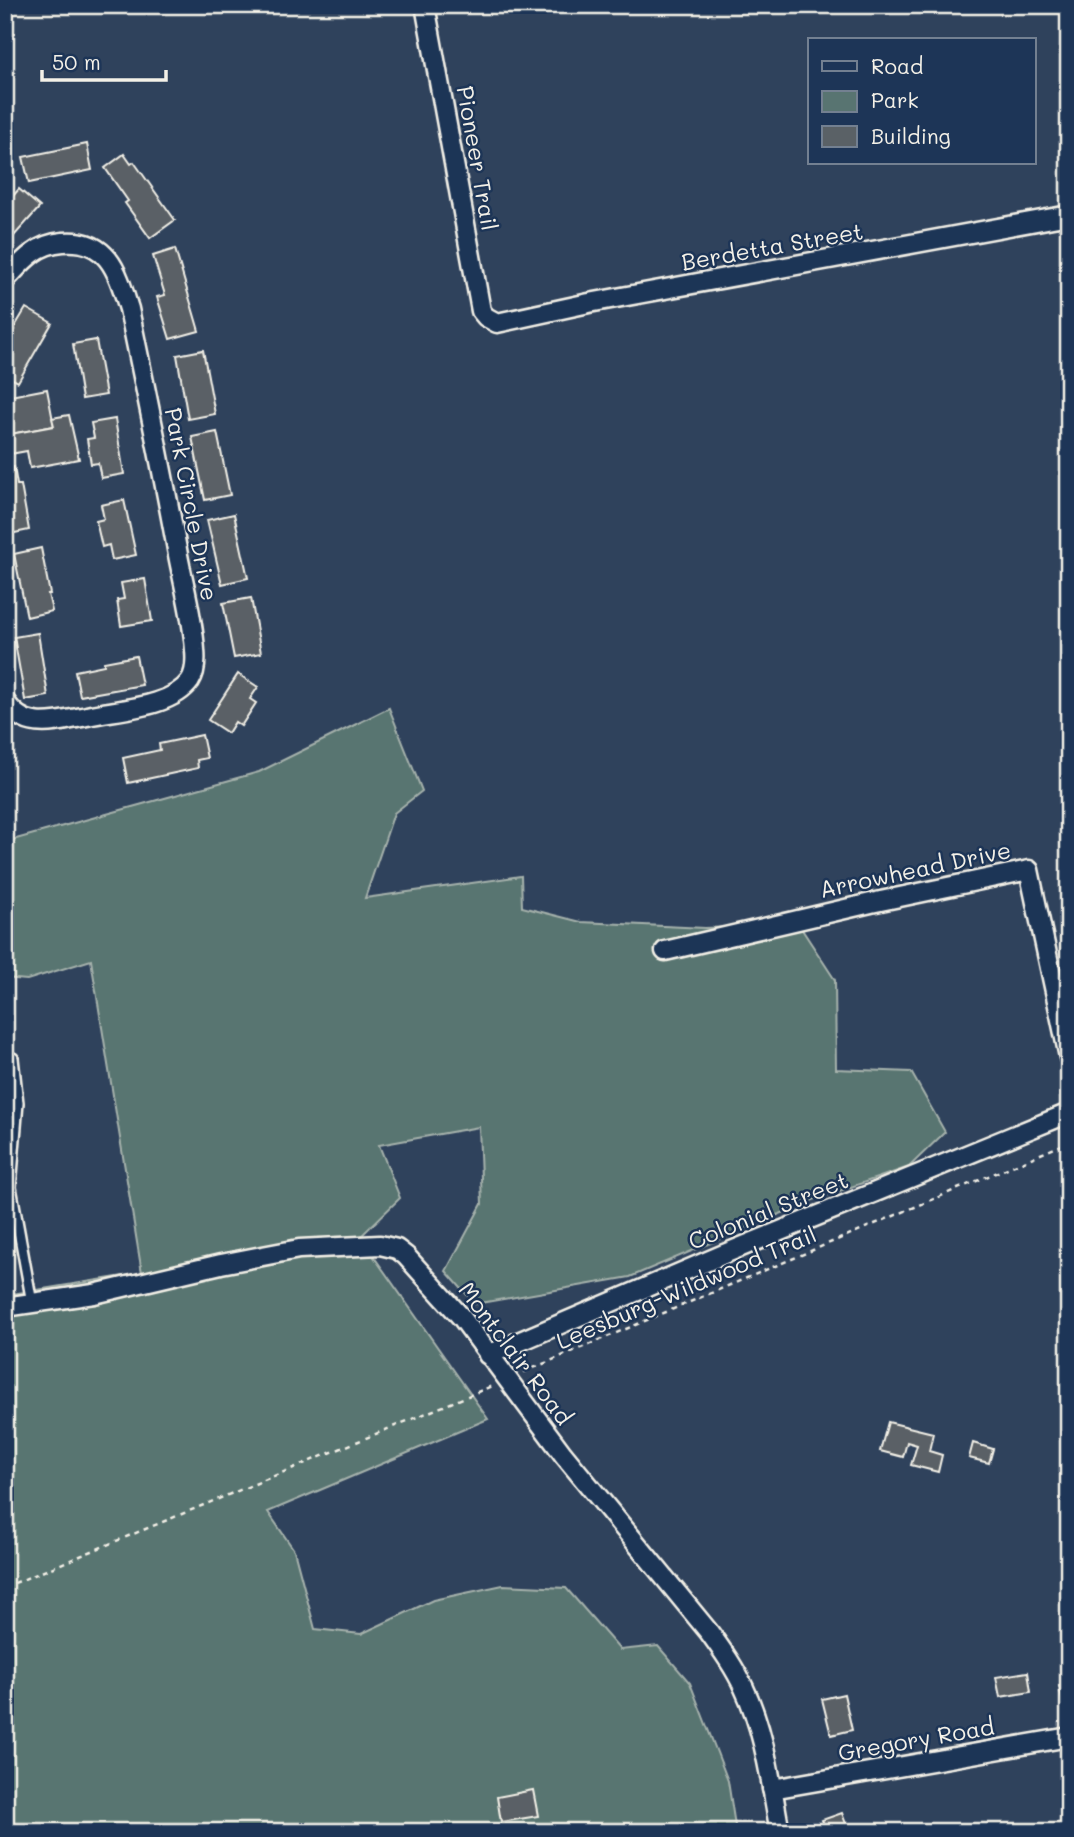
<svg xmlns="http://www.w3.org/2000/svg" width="1074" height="1837" viewBox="0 0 1074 1837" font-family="Mali,sans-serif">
  <rect width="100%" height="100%" fill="#2f425c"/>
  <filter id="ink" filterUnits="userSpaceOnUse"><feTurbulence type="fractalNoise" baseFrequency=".0143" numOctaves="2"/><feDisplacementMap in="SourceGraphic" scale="14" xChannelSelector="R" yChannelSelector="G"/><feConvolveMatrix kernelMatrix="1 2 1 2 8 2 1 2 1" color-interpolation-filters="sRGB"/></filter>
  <g filter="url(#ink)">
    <polygon fill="#587471" stroke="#a6b2ac" stroke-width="2" points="389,708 422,791 394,813 365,898 521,876 522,907 581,922 705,928 799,925 835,980 836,1069 911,1072 945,1132 909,1167 813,1200 630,1277 475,1304 446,1271 482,1204 479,1127 379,1145 400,1198 360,1237 488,1419 268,1512 294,1550 315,1629 361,1634 433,1600 503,1585 566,1588 620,1650 658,1646 690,1683 728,1781 736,1832 5,1832 5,1295 142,1273 91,960 27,980 5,978 5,842 259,772"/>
    <g fill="#5a6166" stroke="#f4f1e8" stroke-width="2">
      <polygon points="87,144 92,170 29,183 23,157"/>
      <polygon points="124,154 131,164 134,162 175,220 150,238 125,203 128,201 105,168"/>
      <polygon points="19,189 40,207 5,246 5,205"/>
      <polygon points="175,249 199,331 170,339 157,297 165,295 153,256"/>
      <polygon points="26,308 52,323 18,382 5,375 5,343"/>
      <polygon points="96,340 106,395 82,399 73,344"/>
      <polygon points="203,350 215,414 188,419 177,355"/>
      <polygon points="47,389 54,426 5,435 5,397"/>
      <polygon points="69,415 79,459 30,468 27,451 5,455 5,435 54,426 52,418"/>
      <polygon points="115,419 124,474 101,478 98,463 91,464 87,439 94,438 91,423"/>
      <polygon points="217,432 230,495 205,500 192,437"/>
      <polygon points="14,467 17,485 21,485 29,530 5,535 5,469"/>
      <polygon points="124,500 136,555 112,560 109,545 102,547 96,521 104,519 101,505"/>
      <polygon points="234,514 248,578 222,584 207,520"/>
      <polygon points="41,548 50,594 48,594 52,611 27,617 14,554"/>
      <polygon points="145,579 152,621 121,626 117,600 124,599 121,583"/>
      <polygon points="251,598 261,653 234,658 223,603"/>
      <polygon points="38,633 48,696 25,700 14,637"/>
      <polygon points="136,656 142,685 80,696 75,671 104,665 104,662"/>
      <polygon points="238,674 258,687 250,699 256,703 241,726 235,722 228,733 208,720"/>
      <polygon points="202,735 207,758 197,760 198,768 128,783 123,758 160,750 159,744"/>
      <polygon points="888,1422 933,1433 929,1451 942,1455 938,1472 911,1465 917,1445 907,1442 903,1457 880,1451"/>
      <polygon points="973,1443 993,1449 989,1463 969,1458"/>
      <polygon points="1028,1672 1031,1692 1000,1697 996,1677"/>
      <polygon points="1069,1684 1069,1703 1063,1704 1059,1686"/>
      <polygon points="844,1694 852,1730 831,1735 822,1699"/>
      <polygon points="533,1790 538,1816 501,1822 497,1797"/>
      <polygon points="842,1813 849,1832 827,1832 822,1820"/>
    </g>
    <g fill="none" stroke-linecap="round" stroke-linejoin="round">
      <defs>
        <polyline id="service" points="13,1058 18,1103 11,1187 32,1303"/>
        <g id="minor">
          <polyline points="425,5 481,311 486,317 497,323 589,303 1069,215"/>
          <path d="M5 280C14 271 23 260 33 253 42 246 52 243 63 242 109 238 118 274 129 309 146 391 163 473 178 555 184 586 193 619 195 650 196 661 196 672 190 681 171 708 117 709 87 716 55 722 25 733 5 701"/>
          <polyline points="665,951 871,903 1029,870 1069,1057"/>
          <path d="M5 1307 94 1294 221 1264 299 1249 380 1245 397 1249 406 1256 462 1318 563 1454 709 1632C722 1650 735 1668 744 1688 765 1732 771 1784 780 1832"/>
          <polyline points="488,1355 724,1254 1069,1113"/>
          <polyline points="772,1789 1069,1737"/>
        </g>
      </defs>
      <use href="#service" stroke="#f4f1e8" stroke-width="14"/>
      <use href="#minor" stroke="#f4f1e8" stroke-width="23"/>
      <g stroke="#f4f1e8" stroke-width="2.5" stroke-dasharray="5 5" stroke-linecap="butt">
        <polyline points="524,1372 1069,1142"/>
        <polyline points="5,1587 492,1386"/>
      </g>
      <use href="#service" stroke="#1d3557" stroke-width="9"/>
      <use href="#minor" stroke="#1d3557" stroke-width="18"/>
    </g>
  </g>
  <g text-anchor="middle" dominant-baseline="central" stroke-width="5" stroke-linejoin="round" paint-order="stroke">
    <g font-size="23" fill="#f4f1e8" stroke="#1d3557">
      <text transform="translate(478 158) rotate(80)">Pioneer Trail</text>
      <text transform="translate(772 246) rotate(-10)">Berdetta Street</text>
      <text transform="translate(192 504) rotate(79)">Park Circle Drive</text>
      <text transform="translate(915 869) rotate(-12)">Arrowhead Drive</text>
      <text transform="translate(768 1210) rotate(-22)">Colonial Street</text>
      <text transform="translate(686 1287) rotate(-23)">Leesburg-Wildwood Trail</text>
      <text transform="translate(516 1353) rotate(53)">Montclair Road</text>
      <text transform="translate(916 1739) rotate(-10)">Gregory Road</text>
    </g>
  </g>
  <rect width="1074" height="1837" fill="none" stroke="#1d3557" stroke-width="28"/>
  <rect x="14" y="14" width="1046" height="1809" fill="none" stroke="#f4f1e8" stroke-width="2.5" filter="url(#ink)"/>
  <rect x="808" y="38" width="228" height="126" fill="#1d3557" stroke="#738091" stroke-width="2"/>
  <rect x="822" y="61" width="35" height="10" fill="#1d3557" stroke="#738091" stroke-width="2"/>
  <text x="871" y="74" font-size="21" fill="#f4f1e8">Road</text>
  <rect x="822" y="91" width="35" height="21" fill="#587471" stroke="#738091" stroke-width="2"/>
  <text x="871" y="108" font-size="21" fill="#f4f1e8">Park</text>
  <rect x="822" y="126" width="35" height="21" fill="#5a6166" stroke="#738091" stroke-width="2"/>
  <text x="871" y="144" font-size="21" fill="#f4f1e8">Building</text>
  <path d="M42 70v10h124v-10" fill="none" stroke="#f4f1e8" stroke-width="3.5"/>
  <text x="52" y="70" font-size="21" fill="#f4f1e8" stroke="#1d3557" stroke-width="5" paint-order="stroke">50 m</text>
</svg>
